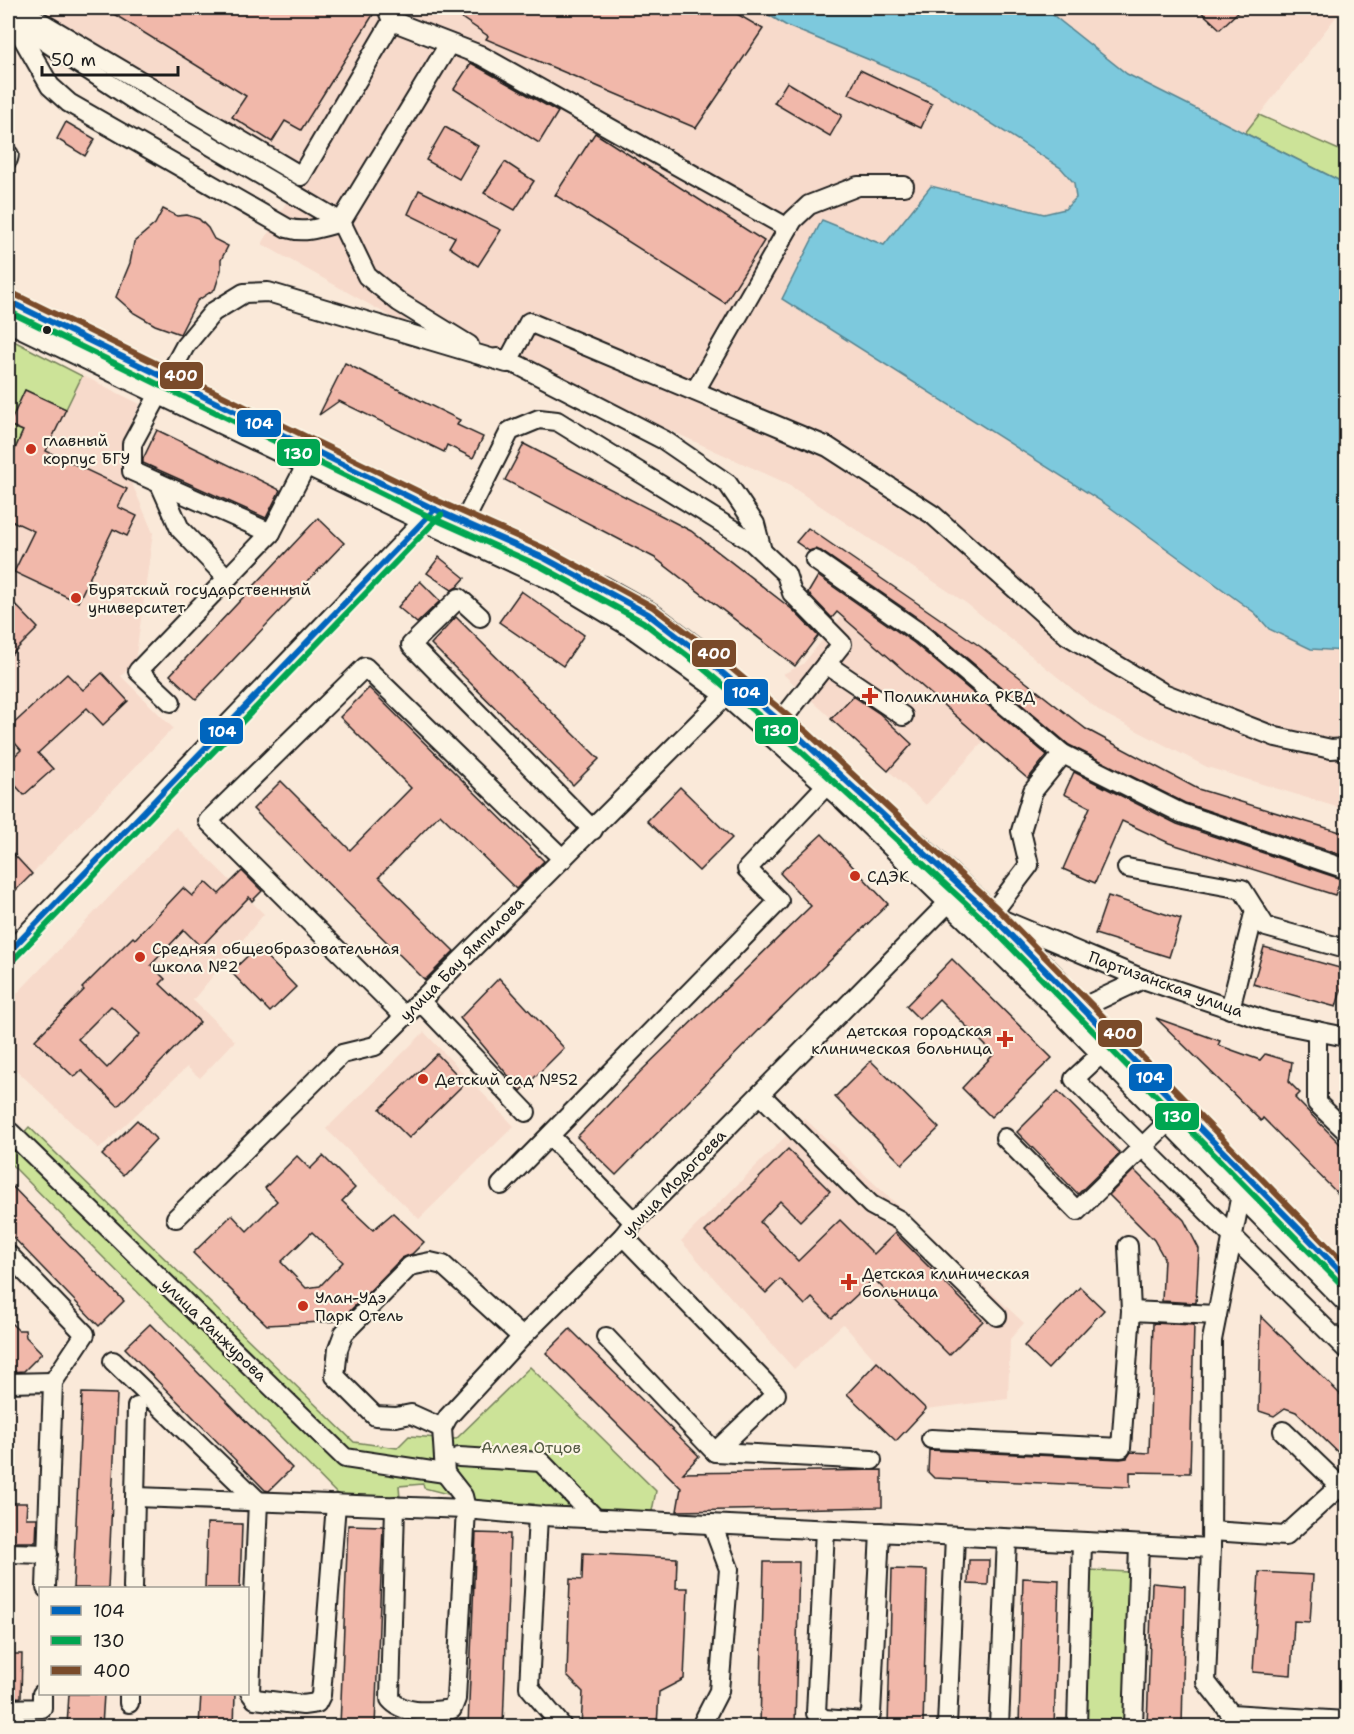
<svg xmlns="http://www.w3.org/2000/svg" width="1354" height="1734" viewBox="0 0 1354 1734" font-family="'Shantell Sans',sans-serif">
  <rect width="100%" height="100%" fill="#fae9d9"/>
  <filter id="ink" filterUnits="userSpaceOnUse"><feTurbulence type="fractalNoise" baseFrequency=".0167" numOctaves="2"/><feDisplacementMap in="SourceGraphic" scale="12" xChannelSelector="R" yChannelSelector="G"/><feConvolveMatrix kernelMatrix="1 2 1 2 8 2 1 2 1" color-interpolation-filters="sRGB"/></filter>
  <g filter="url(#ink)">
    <g fill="#f7dacb">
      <polygon points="17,8 757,8 787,26 934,86 1061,168 1074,183 1076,198 1066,209 1044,214 931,186 885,245 822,221 1104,503 1255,613 1269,629 1311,649 1346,651 1346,810 1207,767 1101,712 966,603 786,483 410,312 404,324 262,244 301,177"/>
      <polygon points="1044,8 1343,8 1245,133 1127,74"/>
      <polygon points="8,338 140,404 122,440 125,467 153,533 135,662 121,676 173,728 8,898"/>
      <polygon points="842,616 984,741 926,805 783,674 803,664"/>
      <polygon points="176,827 264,914 193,1000 235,1041 200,1078 187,1067 99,1149 8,1062 8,1003"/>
      <polygon points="424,1032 514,1126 419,1219 326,1129"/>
      <polygon points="804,1118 1024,1323 1010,1339 1008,1399 926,1409 877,1362 843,1324 794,1369 681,1241"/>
    </g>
    <g fill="#cce398" stroke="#74805a" stroke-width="1.5">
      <polygon points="1259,115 1346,153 1346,184 1245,133"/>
      <polygon points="8,338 82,376 66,409 25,390 9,425 23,431 8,464"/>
      <polygon points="29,1127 354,1442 397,1448 409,1436 456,1439 530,1367 656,1491 650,1521 543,1516 534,1504 471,1500 424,1488 423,1484 399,1486 400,1498 345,1502 8,1161 8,1150"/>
      <polygon points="1089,1570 1129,1572 1124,1723 1084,1722"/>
    </g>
    <polygon fill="#7dc9dd" stroke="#568490" stroke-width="1.5" points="757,8 1044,8 1127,74 1346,184 1346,651 1311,649 1269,629 1255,613 1104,503 782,299 822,220 884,245 931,186 1044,214 1065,209 1076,198 1074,183 1061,168 933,86 787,26"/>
    <g fill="#f1b8aa" stroke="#1c1c1c" stroke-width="1.5" fill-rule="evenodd">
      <polygon points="104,8 376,8 376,10 301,130 285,121 272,142 232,117 246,96"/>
      <polygon points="447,8 727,8 763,29 696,128 486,39 488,36"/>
      <polygon points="1197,8 1242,8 1220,29"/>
      <polygon points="471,63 558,112 539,143 454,89"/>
      <polygon points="860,70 932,104 921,128 849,94"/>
      <polygon points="787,82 842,115 830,136 774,103"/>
      <polygon points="66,122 95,139 85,156 57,139"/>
      <polygon points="445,127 478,146 459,179 426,160"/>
      <polygon points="595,133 764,241 725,303 555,195"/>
      <polygon points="505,162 534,181 515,210 484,193"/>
      <polygon points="419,190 501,230 478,266 449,247 455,237 408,214"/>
      <polygon points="163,209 177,216 187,215 199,219 208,228 214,239 228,246 221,260 221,270 215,289 197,301 180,334 155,325 134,313 116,297 130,263 134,242 155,224"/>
      <polygon points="345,363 460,420 457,425 483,437 473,458 447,445 444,452 339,401 319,415"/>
      <polygon points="25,390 66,409 46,451 127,489 118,507 137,516 127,536 113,529 78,602 14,572 34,531 8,519 8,465 23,431 9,425"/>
      <polygon points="157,430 280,490 266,518 143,463 143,459"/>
      <polygon points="524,444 691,531 793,610 818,636 795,666 655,558 505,480"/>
      <polygon points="318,518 344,543 196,699 170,675"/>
      <polygon points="808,528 981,647 1086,729 1198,789 1347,834 1347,857 1185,803 1069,745 928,625 821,551 815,549 809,551 796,542"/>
      <polygon points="439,557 465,578 457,587 452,590 427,573"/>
      <polygon points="818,576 914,643 1047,755 1028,779 837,612 832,618 808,593"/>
      <polygon points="420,581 440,601 417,623 398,607"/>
      <polygon points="521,591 584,635 563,666 499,622"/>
      <polygon points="8,597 38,628 8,658"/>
      <polygon points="456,617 599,759 573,785 431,644"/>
      <polygon points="102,673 128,701 103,725 87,708 38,753 53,769 24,795 8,777 8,762 21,750 8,735 8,729 67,674 83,690"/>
      <polygon points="369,688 544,861 516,889 440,814 379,877 454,951 425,980 253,809 281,781 350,850 411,788 340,717"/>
      <polygon points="853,696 880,714 912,744 888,771 831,719"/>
      <polygon points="1074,772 1177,824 1341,879 1335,895 1169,843 1122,821 1095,883 1063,869 1090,807 1064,794"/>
      <polygon points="680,787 732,838 699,871 647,821"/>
      <polygon points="822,834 888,904 763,1026 616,1175 577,1137 640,1072 811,906 780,873"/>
      <polygon points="8,848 32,874 8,898"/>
      <path d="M242 871 262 891 252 901 249 897 201 947 184 930 151 965 165 979 160 984 200 1022 118 1106 81 1070 74 1077 35 1040 84 990 82 988 133 937 135 939 183 888 192 896 206 882 219 894ZM111 1006 140 1034 107 1068 78 1039Z"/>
      <polygon points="1108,896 1181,919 1169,957 1095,934"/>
      <polygon points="257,947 296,987 270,1012 231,972"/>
      <polygon points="1264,947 1347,970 1336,1007 1253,984"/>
      <polygon points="952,959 1052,1058 991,1117 962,1088 994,1054 939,999 919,1019 906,1006"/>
      <polygon points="499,978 564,1048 521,1091 460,1018"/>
      <polygon points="1156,1018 1220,1041 1218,1045 1260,1060 1265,1054 1292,1062 1289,1082 1300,1093 1295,1098 1347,1151 1347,1203 1263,1118 1261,1121"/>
      <polygon points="437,1054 465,1083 409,1138 380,1109"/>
      <polygon points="871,1061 939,1128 902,1164 835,1097"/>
      <polygon points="1058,1091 1120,1153 1078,1194 1017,1132"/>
      <polygon points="137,1120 156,1139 123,1175 102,1155"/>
      <polygon points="788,1149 830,1191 800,1221 780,1201 760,1222 798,1261 840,1220 874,1254 895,1233 983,1321 949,1355 874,1279 832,1318 812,1298 805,1305 780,1279 766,1293 705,1232"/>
      <path d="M297 1156 310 1169 323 1156 355 1188 342 1201 373 1230 393 1213 424 1242 412 1254 402 1258 340 1321 267 1325 193 1253 232 1215 247 1231 277 1201 265 1188ZM312 1232 343 1262 320 1286 306 1288 281 1262Z"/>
      <polygon points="1134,1170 1184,1220 1199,1249 1196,1303 1162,1301 1164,1258 1154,1240 1109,1195"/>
      <polygon points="8,1182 124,1301 99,1326 8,1232"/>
      <polygon points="1080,1287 1104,1310 1048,1369 1024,1346"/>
      <polygon points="1261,1316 1347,1401 1347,1461 1296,1412 1285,1408 1274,1416 1259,1411"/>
      <polygon points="8,1320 18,1330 25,1330 26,1337 42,1353 24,1371 8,1372"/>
      <polygon points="1153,1323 1194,1325 1190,1473 1130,1472 1130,1487 934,1478 928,1472 929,1450 1120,1459 1127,1458 1131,1452 1149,1453"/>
      <polygon points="150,1324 292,1468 269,1491 265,1490 125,1348"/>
      <polygon points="570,1329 699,1456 683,1473 882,1470 882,1507 677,1511 681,1488 546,1353"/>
      <polygon points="877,1362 926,1409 896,1441 847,1394"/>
      <polygon points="82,1393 117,1394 108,1588 73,1588"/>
      <polygon points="8,1503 27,1503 26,1518 37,1518 36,1542 8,1542"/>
      <polygon points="207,1523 242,1524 240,1588 205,1588"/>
      <polygon points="348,1525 383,1526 375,1726 340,1726"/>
      <polygon points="476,1533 510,1534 503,1726 468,1726"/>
      <polygon points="583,1553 677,1558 676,1588 688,1588 684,1679 659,1692 657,1726 581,1726 583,1692 567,1676 570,1579 582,1580"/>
      <polygon points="969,1560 989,1560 988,1585 968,1584"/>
      <polygon points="764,1562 799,1562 795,1726 760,1726"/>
      <polygon points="892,1569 927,1570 923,1726 888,1726"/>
      <polygon points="1259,1572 1313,1575 1310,1622 1294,1621 1291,1675 1253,1672"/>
      <polygon points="1023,1578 1059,1580 1054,1726 1019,1726"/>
      <polygon points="1152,1583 1185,1586 1182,1726 1147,1726"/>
      <polygon points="8,1654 22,1654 21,1697 8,1698"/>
      <polygon points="69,1694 104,1694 102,1726 67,1726"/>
      <polygon points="201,1694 235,1694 234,1726 199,1726"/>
    </g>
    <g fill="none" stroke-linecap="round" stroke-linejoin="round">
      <defs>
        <g id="minor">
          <polyline points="17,8 301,176 392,21"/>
          <polyline points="387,8 392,21 480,55 788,228"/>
          <polyline points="8,17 140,104 341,222 367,276 399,302 469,345"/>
          <path d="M14 23 50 86 69 103 287 228C306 234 322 227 341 222L449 44"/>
          <polyline points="8,159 9,155"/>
          <polyline points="497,358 520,366 664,440 728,484 755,524 762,551"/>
          <polyline points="695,391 793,220 809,205 858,186 904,186"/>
          <polyline points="160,484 180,529 227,578"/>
          <polyline points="464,522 510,431 539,419 557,421 751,541 786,574 792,593 842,644 781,721"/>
          <polyline points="271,533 314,450"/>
          <polyline points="815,560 921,634 1063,754 1181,813 1346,869"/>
          <polyline points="480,617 459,598 411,645 593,830"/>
          <polyline points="826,664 903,716"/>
          <polyline points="171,702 138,671 271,533 132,471 132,444 185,346 213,312 244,293 268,292 507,363 529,322 828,447 933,515 1067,635 1163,693 1276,737 1331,749 1346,748"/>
          <polyline points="1063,754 1033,791 1021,831 1029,865 991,915 1143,979 1267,1021 1346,1037"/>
          <polyline points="1127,868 1242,889 1266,927 1346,949"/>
          <polyline points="8,953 435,509"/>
          <polyline points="420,1001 526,1112"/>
          <polyline points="1081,1008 1143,979"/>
          <polyline points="1230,1009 1255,910"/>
          <polyline points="404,1016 208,821 365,667 563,859"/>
          <polyline points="1317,1031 1317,1103 1346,1131"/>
          <polyline points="1115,1041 1074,1079 1346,1349"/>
          <polyline points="760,1094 871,1205 899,1220 997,1316"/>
          <polyline points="10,1132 345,1458 445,1473"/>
          <polyline points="550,1136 634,1222"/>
          <polyline points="1005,1138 1077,1211 1181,1109"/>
          <polyline points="501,1185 779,901 747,869 838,773"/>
          <polyline points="176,1218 342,1054 375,1046 737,684"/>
          <polyline points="623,1236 776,1394 715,1452"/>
          <polyline points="8,1254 85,1334 53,1382"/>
          <polyline points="1131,1311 1217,1315"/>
          <polyline points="606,1337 715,1452 872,1460"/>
          <polyline points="113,1361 258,1501 250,1692 255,1699 303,1705 317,1703 321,1695 336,1504"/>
          <polyline points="8,1383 53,1382 46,1588"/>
          <polyline points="442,1428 411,1414 396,1417 375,1416 335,1376 338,1349 344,1333 410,1266 430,1262 443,1265 522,1337"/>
          <polyline points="1283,1431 1340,1486"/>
          <polyline points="931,1439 1121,1448 1131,1311 1128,1246"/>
          <polyline points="459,1457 541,1462 595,1518"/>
          <polyline points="136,1497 466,1509 463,1496 445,1473 442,1428 448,1417 522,1337 623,1236 634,1222 959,892"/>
          <path d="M395 1506 390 1699C404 1716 432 1711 452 1709L456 1699 466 1509 543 1516 1211 1548"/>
          <polyline points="538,1516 529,1687 562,1726"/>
          <polyline points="825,1530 816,1713 824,1719 865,1722 871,1714 880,1532"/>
          <polyline points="1212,1531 1285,1536 1340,1486 1346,1493"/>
          <polyline points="8,1553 48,1554"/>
          <polyline points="133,1588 137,1407"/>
          <polyline points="129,1703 129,1694"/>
          <polyline points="8,1709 42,1708 42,1694"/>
          <polyline points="1231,1714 1346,1721"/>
          <polyline points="701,1726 719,1691 729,1569 712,1524"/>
          <polyline points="947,1726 955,1536"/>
          <polyline points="999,1726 1007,1539"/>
          <polyline points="1077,1726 1082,1542"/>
          <polyline points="1133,1726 1139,1545"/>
          <polyline points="1231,1726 1231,1714 1206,1682 1211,1548 1212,1340 1245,1174"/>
        </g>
        <g id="major">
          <polyline points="8,319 425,519 556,579 634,626 722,689 845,798 1045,993 1346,1299"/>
          <polyline points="601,588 648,614 697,651"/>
          <polyline points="916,845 991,915 1057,982"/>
        </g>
      </defs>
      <use href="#minor" stroke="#1c1c1c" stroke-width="22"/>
      <use href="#major" stroke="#1c1c1c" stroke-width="28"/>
      <use href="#minor" stroke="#fcf5e5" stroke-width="18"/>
      <use href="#major" stroke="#fcf5e5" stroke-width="24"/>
      <defs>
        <g id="bus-1">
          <polyline points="8,301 434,509 546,559 648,614 699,653 800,738 991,915 1346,1277"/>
          <polyline points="8,953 435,509"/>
        </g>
        <g id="bus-2">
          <polyline points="8,311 430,517 542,567 643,622 693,660 794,745 985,921 1340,1283"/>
          <polyline points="14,959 441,515"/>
        </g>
        <polyline id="bus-3" points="12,293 438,501 550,551 653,607 705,646 806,731 997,908 1346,1265"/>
      </defs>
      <use href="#bus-1" stroke="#fcf5e5" stroke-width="10"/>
      <use href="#bus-2" stroke="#fcf5e5" stroke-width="10"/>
      <use href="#bus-3" stroke="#fcf5e5" stroke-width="10"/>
      <use href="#bus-1" stroke="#0065bd" stroke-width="6"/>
      <use href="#bus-2" stroke="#00a651" stroke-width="6"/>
      <use href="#bus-3" stroke="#7a4b2a" stroke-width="6"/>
    </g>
  </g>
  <circle fill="#1c1c1c" stroke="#fcf5e5" stroke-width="2" cx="47" cy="330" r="5"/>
  <g fill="#c8321e" stroke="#fcf5e5" stroke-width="2">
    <circle cx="31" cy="449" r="6"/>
    <circle cx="76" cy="598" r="6"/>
    <path d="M867 687h6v6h6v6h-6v6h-6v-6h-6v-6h6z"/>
    <circle cx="855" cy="876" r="6"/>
    <circle cx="140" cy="957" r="6"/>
    <path d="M1002 1030h6v6h6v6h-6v6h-6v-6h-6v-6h6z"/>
    <circle cx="423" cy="1079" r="6"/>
    <path d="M846 1273h6v6h6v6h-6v6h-6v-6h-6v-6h6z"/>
    <circle cx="303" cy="1306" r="6"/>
  </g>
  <g text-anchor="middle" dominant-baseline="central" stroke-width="4.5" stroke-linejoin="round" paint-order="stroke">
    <g font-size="16" fill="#1c1c1c" stroke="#fcf5e5" text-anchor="start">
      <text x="43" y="440">главный<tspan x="43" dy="18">корпус БГУ</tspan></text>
      <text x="88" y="589">Бурятский государственный<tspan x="88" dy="18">университет</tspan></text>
      <text x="884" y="696">Поликлиника РКВД</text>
      <text x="867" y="876">СДЭК</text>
      <text x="152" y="948">Средняя общеобразовательная<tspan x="152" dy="18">школа №2</tspan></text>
      <text x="992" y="1030" text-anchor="end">детская городская<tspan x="992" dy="18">клиническая больница</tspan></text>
      <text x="435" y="1079">Детский сад №52</text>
      <text x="862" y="1273">Детская клиническая<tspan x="862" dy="18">больница</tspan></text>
      <text x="315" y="1297">Улан-Удэ<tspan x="315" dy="18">Парк Отель</tspan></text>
    </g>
    <g font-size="16" fill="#1c1c1c" stroke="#fcf5e5">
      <text transform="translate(462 959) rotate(-45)">улица Бау Ямпилова</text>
      <text transform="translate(1166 984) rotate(20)">Партизанская улица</text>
      <text transform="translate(674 1183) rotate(-46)">улица Модогоева</text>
      <text transform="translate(214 1330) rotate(44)">улица Ранжурова</text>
    </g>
    <g font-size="16" fill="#515841" stroke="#fcf5e5">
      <text x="531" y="1447">Аллея Отцов</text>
    </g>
  </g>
  <g stroke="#fcf5e5" stroke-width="2">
    <rect x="159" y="361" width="45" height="29" rx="6" fill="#7a4b2a"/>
    <rect x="236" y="409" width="46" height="29" rx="6" fill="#0065bd"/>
    <rect x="276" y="438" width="45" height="29" rx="6" fill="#00a651"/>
    <rect x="691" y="639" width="46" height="29" rx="6" fill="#7a4b2a"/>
    <rect x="723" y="678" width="46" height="29" rx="6" fill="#0065bd"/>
    <rect x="754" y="716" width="45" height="29" rx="6" fill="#00a651"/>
    <rect x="199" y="717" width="45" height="28" rx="6" fill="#0065bd"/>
    <rect x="1097" y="1019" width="46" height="29" rx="6" fill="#7a4b2a"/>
    <rect x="1128" y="1063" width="45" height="29" rx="6" fill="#0065bd"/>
    <rect x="1154" y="1102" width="46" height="29" rx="6" fill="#00a651"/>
  </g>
  <g font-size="16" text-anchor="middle" font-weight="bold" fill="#fff">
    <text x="181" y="381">400</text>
    <text x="259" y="429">104</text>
    <text x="298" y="459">130</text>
    <text x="714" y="659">400</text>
    <text x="746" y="698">104</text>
    <text x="777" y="736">130</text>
    <text x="222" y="737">104</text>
    <text x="1120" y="1039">400</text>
    <text x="1150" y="1083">104</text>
    <text x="1177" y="1122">130</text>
  </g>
  <rect width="1354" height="1734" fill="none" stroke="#fcf5e5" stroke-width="30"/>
  <rect x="15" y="15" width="1324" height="1704" fill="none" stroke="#1c1c1c" stroke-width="2" filter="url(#ink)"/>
  <rect x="39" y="1587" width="210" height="108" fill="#fcf5e5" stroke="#a29e95" stroke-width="1.5"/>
  <rect x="51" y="1606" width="30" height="9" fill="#0065bd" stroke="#a29e95" stroke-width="1.5"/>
  <text x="93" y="1617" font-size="18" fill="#1c1c1c">104</text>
  <rect x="51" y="1636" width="30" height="9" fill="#00a651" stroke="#a29e95" stroke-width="1.5"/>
  <text x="93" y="1647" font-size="18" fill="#1c1c1c">130</text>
  <rect x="51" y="1666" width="30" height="9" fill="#7a4b2a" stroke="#a29e95" stroke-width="1.5"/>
  <text x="93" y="1677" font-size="18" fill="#1c1c1c">400</text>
  <path d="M42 66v9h136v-9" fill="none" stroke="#1c1c1c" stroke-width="3"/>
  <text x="51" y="66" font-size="18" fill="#1c1c1c" stroke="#fcf5e5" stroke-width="4.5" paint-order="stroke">50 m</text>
</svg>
